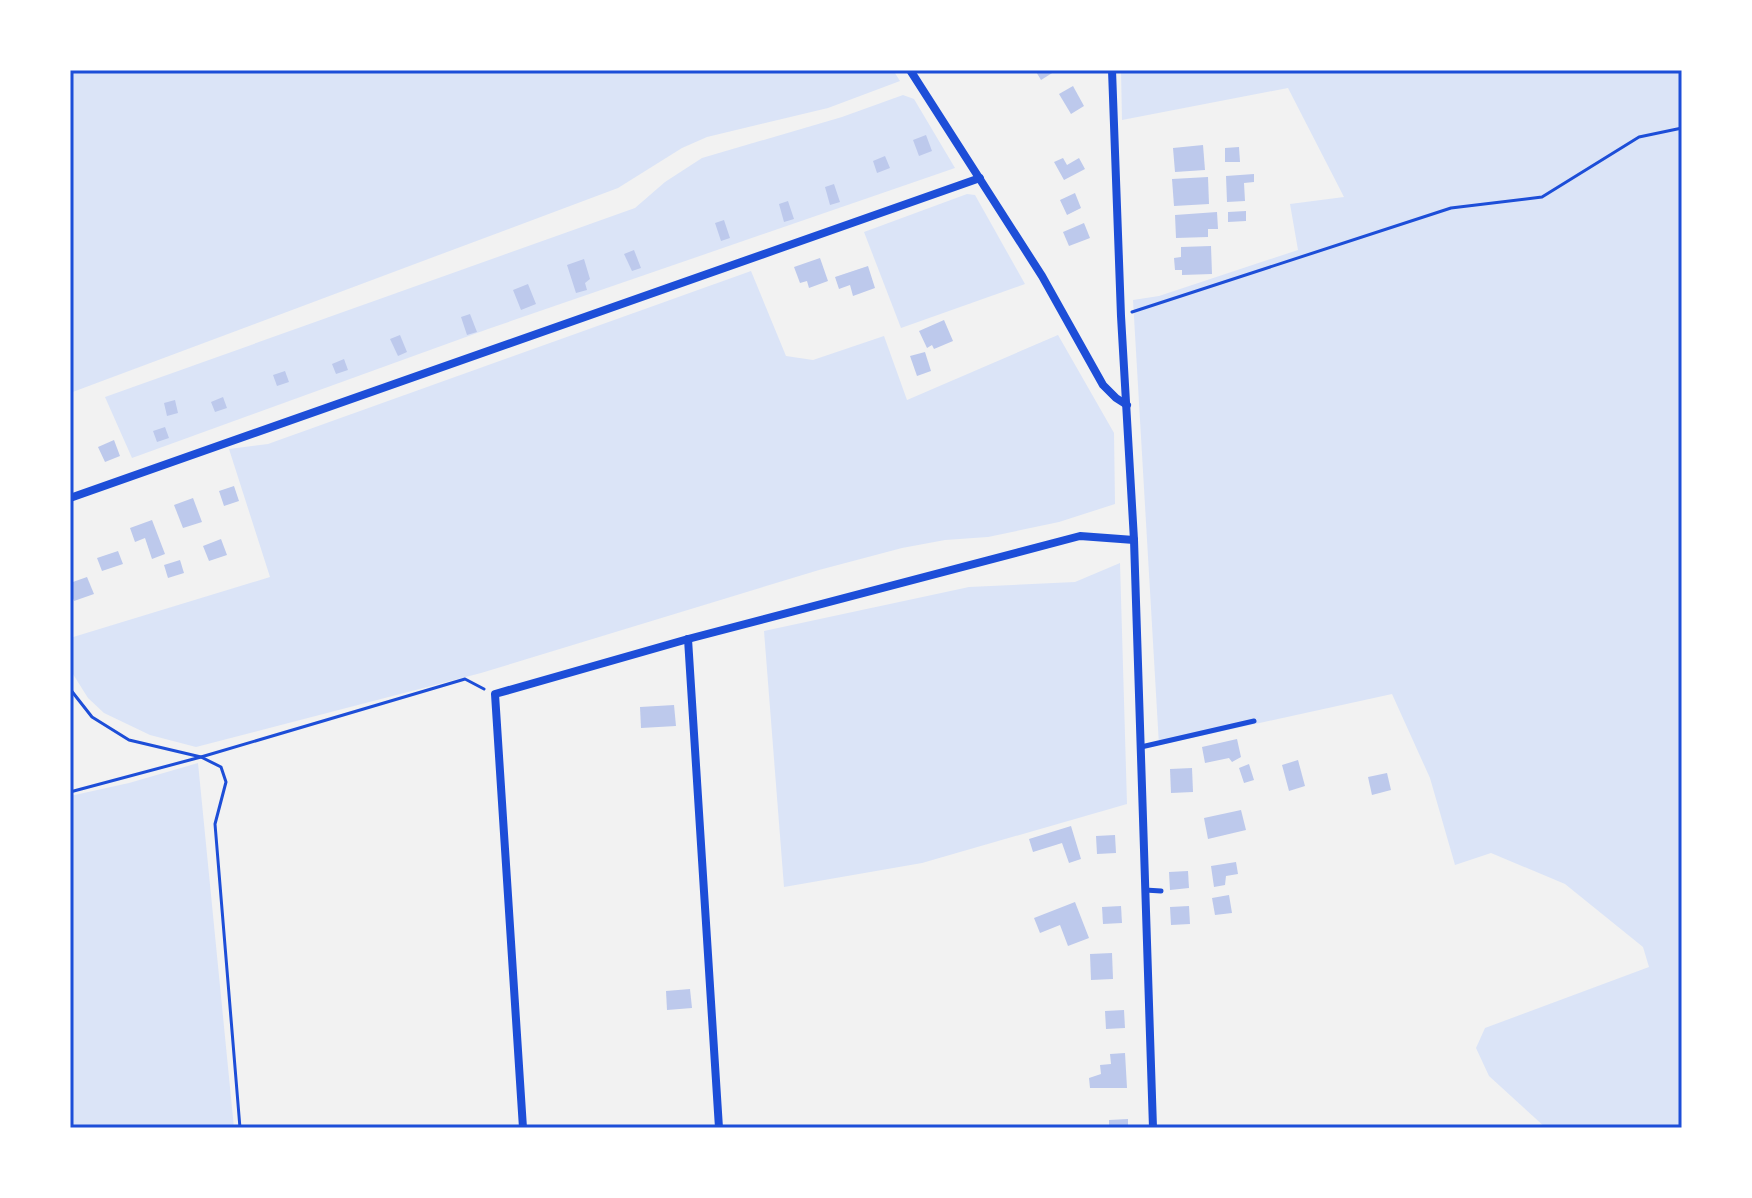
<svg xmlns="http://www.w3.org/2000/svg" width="1752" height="1198" viewBox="0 0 1752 1198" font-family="Ubuntu,sans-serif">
  <rect width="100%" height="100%" fill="#f2f2f2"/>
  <g fill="#dbe4f7">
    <polygon points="70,70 893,70 900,81 828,108 707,137 682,148 618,188 70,393"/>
    <polygon points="1121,70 1682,70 1682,1128 1546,1128 1489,1076 1476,1048 1485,1028 1649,967 1643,947 1565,884 1491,853 1455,865 1430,778 1392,694 1159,745 1133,300 1159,296 1298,250 1290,204 1344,197 1288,88 1122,120"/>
    <polygon points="903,95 914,99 955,168 488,329 132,458 105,397 635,208 665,182 702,158 842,117"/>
    <polygon points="967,194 975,195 1025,284 901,328 864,232"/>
    <polygon points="751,271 786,356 813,360 884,336 907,400 1058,335 1114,433 1115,504 1059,522 988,537 945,540 902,548 819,570 481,673 196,747 150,735 104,713 88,698 71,671 70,638 270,577 229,449 268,444"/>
    <polygon points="1120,563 1127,804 922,863 784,887 764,631 969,587 1075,582"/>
    <polygon points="198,763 234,1128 70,1128 70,796 129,783"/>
  </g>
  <g fill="#bdc9ec">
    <polygon points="1035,70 1057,70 1041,80"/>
    <polygon points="1073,86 1084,106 1071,114 1059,94"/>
    <polygon points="926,135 932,151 919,156 913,140"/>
    <polygon points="1203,145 1205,170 1175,172 1173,148"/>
    <polygon points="1239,147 1240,162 1225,162 1225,148"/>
    <polygon points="885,156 890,168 877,173 873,161"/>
    <polygon points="1063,158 1067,165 1079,158 1085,169 1064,180 1054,162"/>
    <polygon points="1254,174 1254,182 1244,183 1245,201 1227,202 1226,176"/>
    <polygon points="1208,177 1209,204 1174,206 1172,179"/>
    <polygon points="834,184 840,202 830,205 825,187"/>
    <polygon points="1075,193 1081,208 1067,215 1060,200"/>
    <polygon points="788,201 794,219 784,222 779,204"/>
    <polygon points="1246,211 1246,221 1228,222 1228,212"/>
    <polygon points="1217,212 1218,229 1208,229 1208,237 1176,238 1175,215"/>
    <polygon points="724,220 730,238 721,241 715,223"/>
    <polygon points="1084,223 1090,238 1069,246 1063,232"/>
    <polygon points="1211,246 1212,274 1182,275 1182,270 1175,270 1174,258 1181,257 1181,247"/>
    <polygon points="634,250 641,268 632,271 624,254"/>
    <polygon points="820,258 828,281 809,288 807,281 800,283 794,267"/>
    <polygon points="584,259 590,279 585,283 587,290 576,293 567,265"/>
    <polygon points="868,266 875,288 853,296 850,285 839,289 835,277"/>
    <polygon points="528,284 536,304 521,310 513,290"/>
    <polygon points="470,314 477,332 467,335 461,317"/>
    <polygon points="944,320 953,341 934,349 932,345 927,348 919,331"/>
    <polygon points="400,335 407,352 398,356 390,339"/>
    <polygon points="925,352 931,371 917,376 910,356"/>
    <polygon points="344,359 348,370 336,374 332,364"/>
    <polygon points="285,371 289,382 277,386 273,375"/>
    <polygon points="223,397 227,408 215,412 211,402"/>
    <polygon points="175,400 178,413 167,416 164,403"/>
    <polygon points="165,427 169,438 157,442 153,431"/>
    <polygon points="114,440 120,456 105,462 98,447"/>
    <polygon points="234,486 239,501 224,506 219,491"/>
    <polygon points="193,498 202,522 183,528 174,505"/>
    <polygon points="152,520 165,554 152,559 145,538 135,542 130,528"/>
    <polygon points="221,539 227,555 209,561 203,546"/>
    <polygon points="118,551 123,564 102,571 97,558"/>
    <polygon points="180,560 184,573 168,578 164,565"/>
    <polygon points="87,577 94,594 74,601 70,591 70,583"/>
    <polygon points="674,705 676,726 641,728 640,707"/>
    <polygon points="1237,739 1241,757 1232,762 1229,758 1205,763 1202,747"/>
    <polygon points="1298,760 1305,786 1289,791 1282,765"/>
    <polygon points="1249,764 1254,780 1244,783 1239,768"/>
    <polygon points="1192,768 1193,792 1171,793 1170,769"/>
    <polygon points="1387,773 1391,790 1372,795 1368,777"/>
    <polygon points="1241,810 1246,830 1208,839 1204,818"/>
    <polygon points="1071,826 1081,859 1069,863 1062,843 1033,852 1029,839"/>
    <polygon points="1115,835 1116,853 1097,854 1096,836"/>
    <polygon points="1236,862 1238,874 1226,876 1225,885 1214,887 1211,866"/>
    <polygon points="1188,871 1189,888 1170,890 1169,872"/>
    <polygon points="1229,895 1232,913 1215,915 1212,898"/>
    <polygon points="1075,902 1089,938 1068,946 1060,925 1040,933 1034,918"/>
    <polygon points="1121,906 1122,923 1103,924 1102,907"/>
    <polygon points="1189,906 1190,924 1171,925 1170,907"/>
    <polygon points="1112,953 1113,979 1091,980 1090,954"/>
    <polygon points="690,989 692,1008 667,1010 666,991"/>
    <polygon points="1124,1010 1125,1028 1106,1029 1105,1011"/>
    <polygon points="1125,1053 1127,1088 1090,1088 1089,1078 1101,1074 1100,1065 1111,1064 1110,1054"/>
    <polygon points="1128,1119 1128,1128 1109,1128 1109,1120"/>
  </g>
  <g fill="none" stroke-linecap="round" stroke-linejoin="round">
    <g stroke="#1d4ed8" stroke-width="3">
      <polyline points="1132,312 1451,208 1542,197 1639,137 1682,128"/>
      <polyline points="70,689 92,717 129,740 201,757 221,767 226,782 215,824 240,1128"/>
      <polyline points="70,792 201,757 465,679 484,689"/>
    </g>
    <g stroke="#1d4ed8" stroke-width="5">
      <polyline points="1141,747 1254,721"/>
      <polyline points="1145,890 1161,891"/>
    </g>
    <g stroke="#1d4ed8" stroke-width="8">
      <polyline points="910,70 1042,276 1103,385 1116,398 1127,405"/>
      <polyline points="1112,70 1121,316 1134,540 1153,1128"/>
      <polyline points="70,498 980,178"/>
      <polyline points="688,639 719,1128"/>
      <polyline points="523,1128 495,694 688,639 1080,536 1134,540"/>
    </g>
  </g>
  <rect width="1752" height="1198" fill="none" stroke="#ffffff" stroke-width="144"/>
  <rect x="72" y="72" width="1608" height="1054" fill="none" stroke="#1d4ed8" stroke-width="3"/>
</svg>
